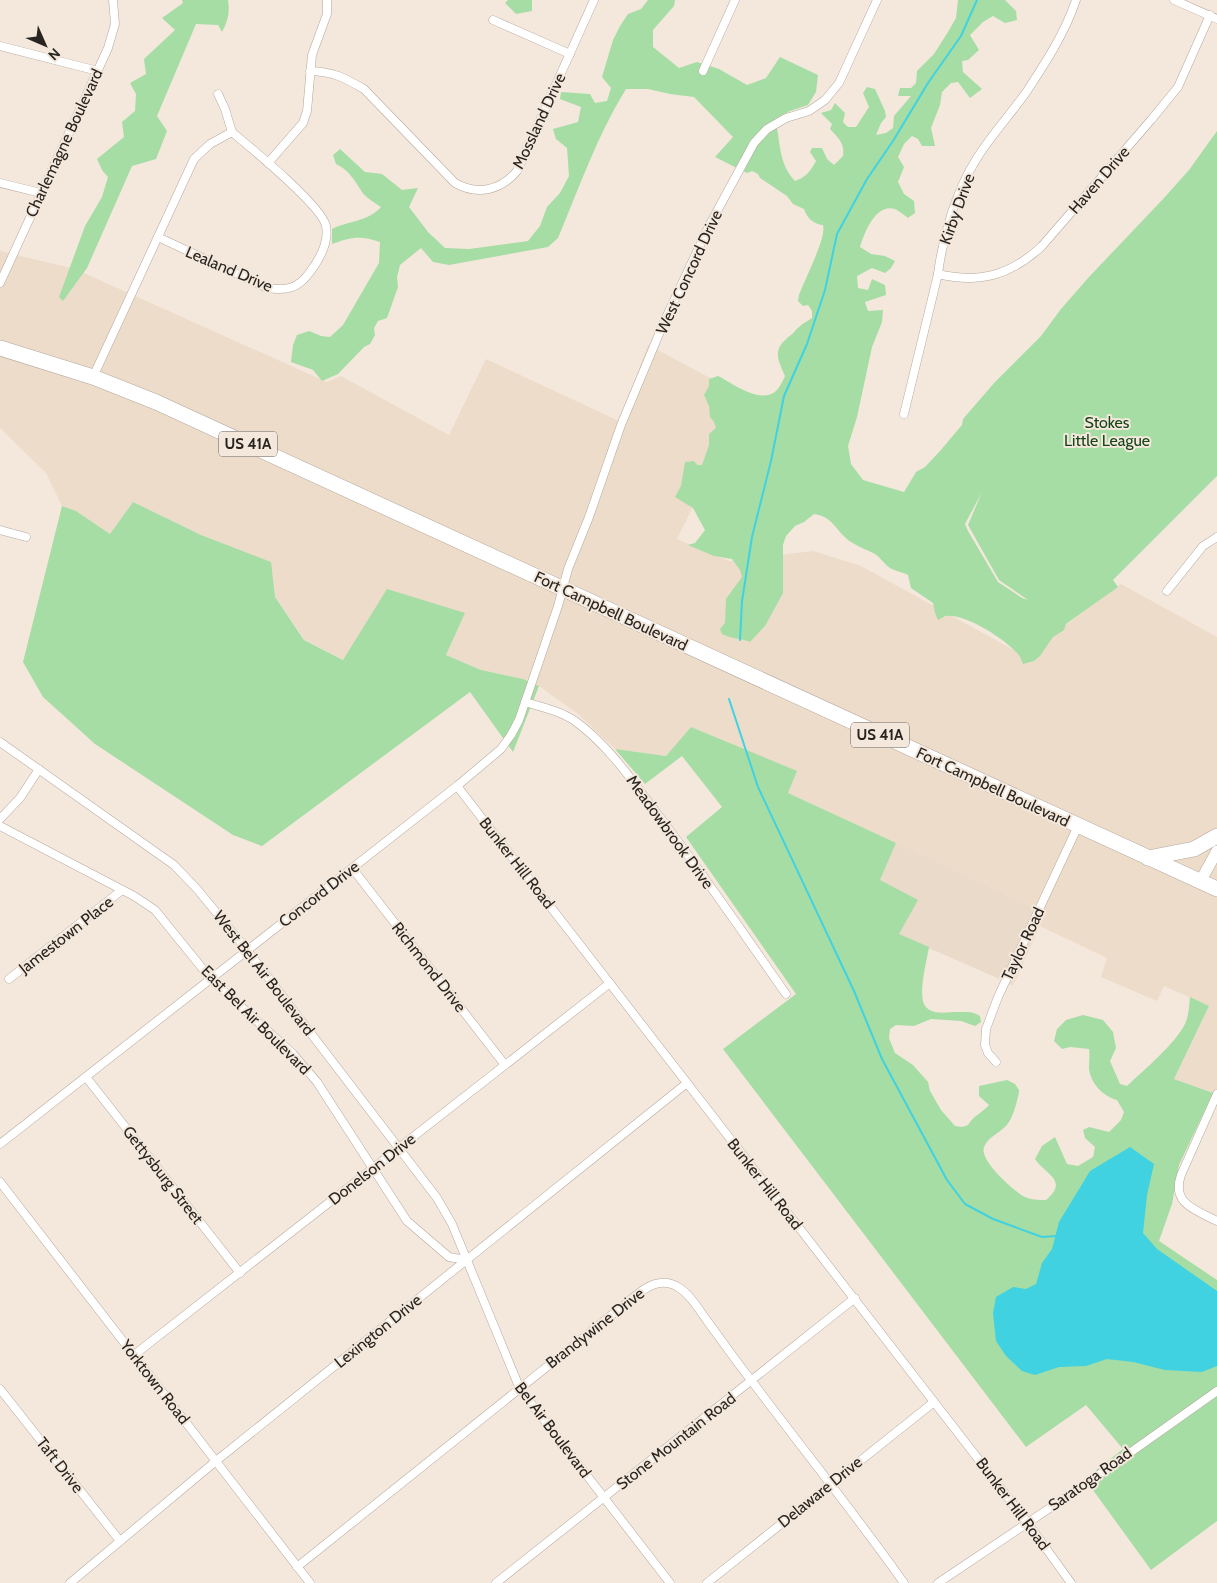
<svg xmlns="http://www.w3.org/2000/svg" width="1217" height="1583" viewBox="0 0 1217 1583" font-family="Cabin,sans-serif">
  <rect width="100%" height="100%" fill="#f4e8dc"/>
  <polygon fill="#eddcca" points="0,251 75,269 327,382 341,376 449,435 486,359 619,421 648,345 729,388 691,511 677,539 729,561 813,551 861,566 1034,661 1047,639 1121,584 1217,637 1217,1091 1213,1093 1174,1079 1209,1006 1164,986 1157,1001 1101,977 1107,958 1040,926 1013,986 1002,980 1036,909 788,793 796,772 691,727 666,756 615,749 578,714 539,686 523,679 481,670 446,655 465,613 344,660 305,640 275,597 270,562 201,535 133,502 110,534 76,511 62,506 46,473 0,428"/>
  <polygon fill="#eadac9" points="896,843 1036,909 1002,980 899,935 880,880"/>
  <g fill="#a5dda5" fill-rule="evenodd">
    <path d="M182 0H228C230 12 228 21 222 32L218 25 196 24 157 116 167 131 156 159 132 166 87 268 63 301 59 297 85 226 102 197 108 177 102 170 97 159 124 137 122 122 135 111 136 94 130 83 146 74 144 59 175 30 162 18 183 3Z"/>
    <polygon points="508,0 532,0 532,11 516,14 505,3"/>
    <path d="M648 0H675L674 6 653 30V47L679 68 697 62 719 69 747 85 766 78 780 57 818 75 816 92 808 105 790 111 775 119C781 142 778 163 795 181 806 177 810 172 816 161L810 152 812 148H822L827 159 834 165 843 156C845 143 838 138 830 129L832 124 821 113 831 110 835 103 845 113 843 122 848 127H856L869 107 863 93 867 87 875 89 885 111 886 117 881 123 876 135 886 133 893 128 894 116 911 96H898L900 88H911L916 83 917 71 934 54 948 32 956 18 958 0H1005L1016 11 1017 20 1005 23 993 16 983 22 970 35 979 50 968 60 962 61 963 72 982 89 970 98 958 82 951 83 942 92 940 105 931 128 935 146H922L918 139 912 136 904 144 898 157 904 167 898 182 904 194 914 201 915 213 908 218C904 215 899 211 895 209 875 203 864 234 860 247L871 254 885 256 895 261 891 268 885 273 872 268 857 276 858 288 868 290 872 279 885 285 886 295 865 302 868 311 883 310 882 322 872 347 857 417 848 446 851 464 863 480 904 492 916 472 925 467 940 451 962 425 963 419 995 382 1041 336 1061 309 1088 278 1164 198 1189 170 1217 131V476L1113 580 1118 587 1066 624 1064 630 1053 637 1040 656 1034 661 1023 664C1022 661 1020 656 1018 654 1005 639 965 613 945 616 943 617 941 619 938 620L935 613 933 603 911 588 908 575C902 572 895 571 890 568 884 564 881 558 875 554 868 550 859 547 851 542 835 531 834 517 814 514L804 522 795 526 786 536 783 545V593L765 626 750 642C741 638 731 639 722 634L720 629 725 623 726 599 742 577 740 570 732 559 714 556 688 545 695 543 705 530 693 508 675 497 681 486 685 462 694 461 697 465H702L709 445V434L716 428 714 422 710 417 709 406 704 395 709 386V379L718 376C732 383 762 406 777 390 780 387 783 380 785 376 777 358 772 349 791 335 794 333 796 329 799 327 803 323 808 321 812 318V311L808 305 803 306 798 301 799 295C804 281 827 237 823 225 813 224 807 218 804 209L793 204 787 196 760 178 758 174 752 171 747 173 715 157 733 137 694 97 670 94 648 89H626C597 136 579 188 558 238L548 247 449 265 433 262 421 248 400 265 397 277 398 287 387 318 378 321 374 328 375 335 370 344 364 347 338 374 322 381 313 370 291 362 293 345 297 335 309 331 321 336 330 337 343 325 379 263 380 242C361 235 350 237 332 244V229C348 221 367 222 381 207 375 203 366 198 362 192 355 181 349 170 336 164L333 155 340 149 365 172 382 174 402 190 418 188 409 207 428 232 445 248 469 249 528 241 540 226 547 207 560 193 569 176 567 148 556 139 553 129 578 122 581 107 560 99 561 92 590 94 595 103 607 101 611 88 602 77 613 40 620 26 628 14 641 9ZM982 492 968 525 999 580 1028 600 1022 598 998 582 968 531 965 524Z"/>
    <polygon points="133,502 201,535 271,562 275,597 304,640 343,660 387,589 465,613 446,655 481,670 523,679 539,686 513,752 470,692 262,846 233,835 95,744 43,697 23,662 62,506 76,511 110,534"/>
    <path d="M691 727 797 771 788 793 896 843 880 880 918 900 899 934 929 947C927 960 916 1000 927 1008 934 1015 948 1012 958 1012 966 1012 973 1011 980 1016L981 1022 975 1026 961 1021 931 1019 914 1026 896 1025 890 1029 889 1038 895 1053 913 1065 928 1082 930 1091 941 1110 955 1126 962 1127 968 1125C973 1116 982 1113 989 1105L979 1096V1086L1007 1080 1015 1084 1019 1090C1019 1096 1013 1117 1009 1122 1003 1132 988 1136 984 1147 979 1160 1012 1189 1023 1196 1030 1200 1038 1200 1046 1200 1069 1180 1046 1175 1035 1159L1042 1146 1055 1137 1067 1164 1078 1166 1093 1157 1095 1147 1085 1138 1083 1130 1089 1127 1109 1132 1121 1120 1124 1112 1117 1100C1103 1096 1091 1084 1089 1069 1089 1062 1090 1056 1089 1049L1070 1047 1062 1049 1054 1041 1057 1029 1066 1020 1083 1015 1103 1020 1113 1032 1116 1048 1110 1061 1120 1084 1127 1086C1144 1070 1175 1044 1185 1024 1189 1015 1189 1007 1190 997L1209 1006 1174 1079 1213 1093 1179 1165 1172 1204 1159 1241 1217 1280V1521L1151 1570 1085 1479 1123 1449 1086 1405 1026 1447 723 1049 796 994 686 837 722 807 682 756 645 784 615 749 666 756Z"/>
  </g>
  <polygon fill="#40d2e0" points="1130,1147 1154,1164 1147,1195 1143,1233 1157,1249 1217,1291 1217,1366 1202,1372 1165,1370 1133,1362 1107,1359 1086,1366 1059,1367 1035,1375 1022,1371 1006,1356 996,1341 993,1313 996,1297 1013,1287 1026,1289 1036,1284 1042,1263 1052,1249 1059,1222 1090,1171"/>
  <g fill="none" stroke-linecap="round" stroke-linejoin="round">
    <g stroke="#40d2e0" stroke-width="2">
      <polyline points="740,640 742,601 752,537 771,461 784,396 807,344 825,290 837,234 867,179 893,141 928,83 961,36 977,0"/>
      <polyline points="729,699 758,787 854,991 882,1059 947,1180 965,1204 993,1219 1042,1237 1057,1236"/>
    </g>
    <defs>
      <g id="street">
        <polyline points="1174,0 1217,19"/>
        <polyline points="493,20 570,54"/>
        <polyline points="0,46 98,71"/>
        <path d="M310 71C334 72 343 77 364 89L455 183C478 196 501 190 517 171L594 0"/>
        <polyline points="703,71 735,0"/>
        <polyline points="218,94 225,109 232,132"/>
        <polyline points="268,163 303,123 307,111 312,55 327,14 327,0"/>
        <polyline points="0,183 41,193"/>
        <path d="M158 237 267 288C286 291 298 289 310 272 319 260 329 242 326 226 322 206 251 148 232 132"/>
        <path d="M938 274C980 284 1011 275 1042 246L1151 120 1178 87 1210 15"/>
        <polyline points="0,283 108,48 115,24 113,0"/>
        <polyline points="93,377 194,159 210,144 232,132"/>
        <path d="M904 414 938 274C943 235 956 191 977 158 992 134 1011 114 1027 91 1046 62 1065 33 1076 0"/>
        <polyline points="0,530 26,537"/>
        <polyline points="1167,591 1203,546 1217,537"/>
        <path d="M525 702C542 707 560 711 575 721 608 745 631 779 656 812 701 871 743 933 786 994"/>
        <polyline points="0,742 174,865 197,889 247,950 437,1198 452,1224 520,1389 670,1583"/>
        <polyline points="457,786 1027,1522 1071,1583"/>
        <polyline points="0,819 20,798 39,769"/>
        <polyline points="0,826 134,896 155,910 211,979 293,1054 317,1082 407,1221 449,1257 466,1260"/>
        <polyline points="352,868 505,1065"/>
        <polyline points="9,979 122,890"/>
        <polyline points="996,1062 988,1053 985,1045 986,1029 998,997 1078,826"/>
        <polyline points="86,1077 240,1273"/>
        <path d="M1217 1094 1181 1175C1171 1204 1196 1210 1217 1221"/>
        <polyline points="0,1144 457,786 501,749 511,735 519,720 558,606 568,569 589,517 621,425 664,322 709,226 754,143 767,129 786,118 809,111 825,100 839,83 877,0"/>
        <polyline points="0,1182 310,1583"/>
        <polyline points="134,1355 610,983"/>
        <polyline points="0,1389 120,1541"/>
        <path d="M297 1567 634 1297C647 1286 662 1277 678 1287 691 1295 699 1310 708 1322 722 1341 736 1361 751 1380 802 1448 855 1514 904 1583"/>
        <polyline points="70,1583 216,1461 687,1083"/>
        <polyline points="496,1583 855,1298"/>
        <polyline points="707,1583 934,1402"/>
        <polyline points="938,1583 1093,1479 1217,1391"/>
      </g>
      <polyline id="secondary" points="1200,882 1217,851"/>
      <g id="highway">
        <polyline points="0,348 93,377 156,402 1217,889"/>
        <polyline points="1148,858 1194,849 1217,836"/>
      </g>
    </defs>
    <use href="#street" stroke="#b4a89d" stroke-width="9"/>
    <use href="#secondary" stroke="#b4a89d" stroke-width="12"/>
    <use href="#highway" stroke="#b4a89d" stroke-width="16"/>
    <use href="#street" stroke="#fff" stroke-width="8"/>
    <use href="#secondary" stroke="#fff" stroke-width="11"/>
    <use href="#highway" stroke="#fff" stroke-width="15"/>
  </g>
  <g text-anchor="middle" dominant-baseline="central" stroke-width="4" stroke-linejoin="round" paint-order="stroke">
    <g fill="#f4e8dc" stroke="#655f58" stroke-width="1">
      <rect x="219" y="431.5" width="58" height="25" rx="4"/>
      <rect x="851" y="722.5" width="58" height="25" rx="4"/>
    </g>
    <g font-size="15" font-weight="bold" fill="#28241f">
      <text x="248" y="444">US 41A</text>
      <text x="880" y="735">US 41A</text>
    </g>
    <g font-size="16" fill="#28241f" stroke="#f4e8dc">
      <text transform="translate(539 121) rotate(-65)">Mossland Drive</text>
      <text transform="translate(64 143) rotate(-65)">Charlemagne Boulevard</text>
      <text transform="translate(1099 180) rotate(-49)">Haven Drive</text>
      <text transform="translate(957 209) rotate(-70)">Kirby Drive</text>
      <text transform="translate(229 269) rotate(23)">Lealand Drive</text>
      <text transform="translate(689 272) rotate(-65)">West Concord Drive</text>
      <text transform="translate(611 611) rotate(25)">Fort Campbell Boulevard</text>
      <text transform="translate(993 787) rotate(25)">Fort Campbell Boulevard</text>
      <text transform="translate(670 832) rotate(54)">Meadowbrook Drive</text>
      <text transform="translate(517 863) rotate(52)">Bunker Hill Road</text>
      <text transform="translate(319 894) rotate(-38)">Concord Drive</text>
      <text transform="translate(66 935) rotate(-38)">Jamestown Place</text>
      <text transform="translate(1023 944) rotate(-65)">Taylor Road</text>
      <text transform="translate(429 967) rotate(52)">Richmond Drive</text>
      <text transform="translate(264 973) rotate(52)">West Bel Air Boulevard</text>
      <text transform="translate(256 1020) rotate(45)">East Bel Air Boulevard</text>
      <text transform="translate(372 1169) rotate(-38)">Donelson Drive</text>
      <text transform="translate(163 1175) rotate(52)">Gettysburg Street</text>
      <text transform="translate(765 1184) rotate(52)">Bunker Hill Road</text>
      <text transform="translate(595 1328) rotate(-38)">Brandywine Drive</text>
      <text transform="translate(378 1331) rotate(-39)">Lexington Drive</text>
      <text transform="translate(155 1382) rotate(52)">Yorktown Road</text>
      <text transform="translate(553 1430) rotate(53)">Bel Air Boulevard</text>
      <text transform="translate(676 1441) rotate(-38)">Stone Mountain Road</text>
      <text transform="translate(60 1465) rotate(52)">Taft Drive</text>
      <text transform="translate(1090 1479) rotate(-35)">Saratoga Road</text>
      <text transform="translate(820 1492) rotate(-39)">Delaware Drive</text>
      <text transform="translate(1013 1504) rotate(53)">Bunker Hill Road</text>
    </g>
    <g font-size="16" fill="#144518" stroke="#f4e8dc">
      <text x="1107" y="422">Stokes<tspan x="1107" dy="18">Little League</tspan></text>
    </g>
  </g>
  <g transform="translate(45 45) rotate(135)" stroke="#f4e8dc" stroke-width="4" paint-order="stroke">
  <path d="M0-4L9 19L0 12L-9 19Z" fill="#28241f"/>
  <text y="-8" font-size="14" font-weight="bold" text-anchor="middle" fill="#28241f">N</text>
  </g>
</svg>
